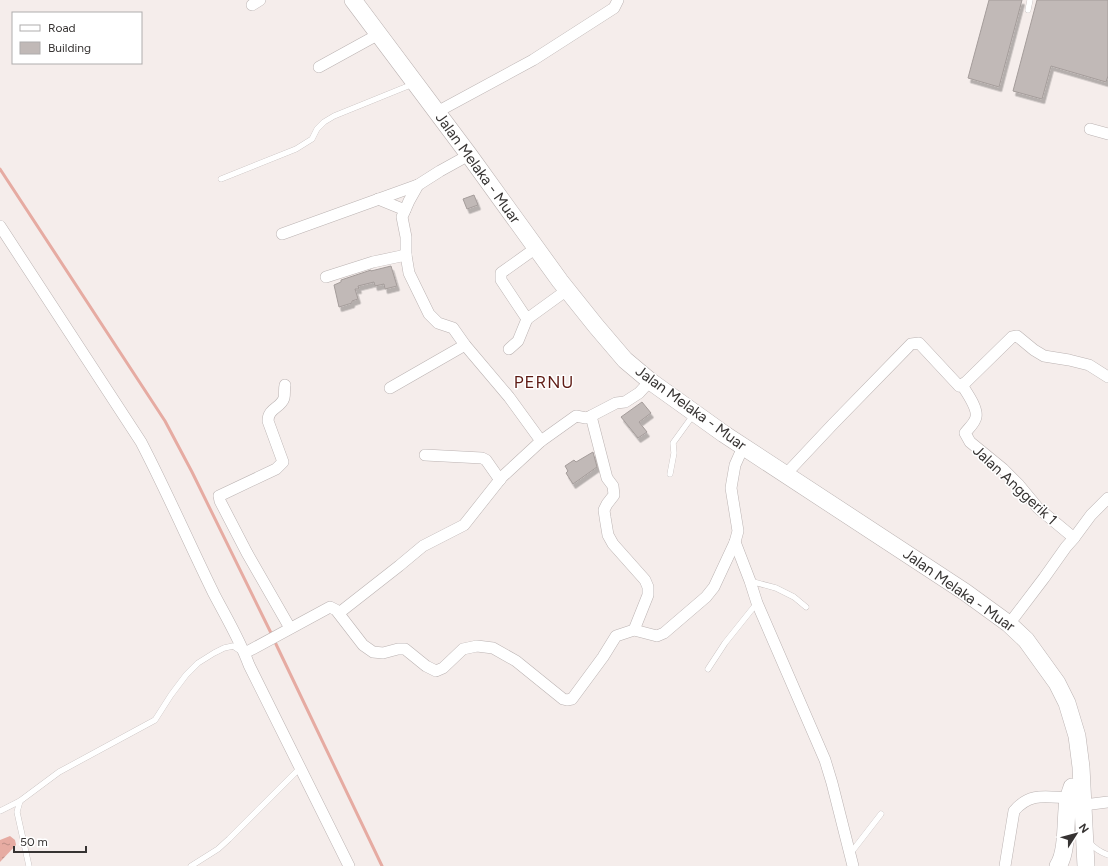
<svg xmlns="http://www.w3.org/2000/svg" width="1108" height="866" viewBox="0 0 1108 866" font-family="Figtree,sans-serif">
  <defs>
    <pattern id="water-ripples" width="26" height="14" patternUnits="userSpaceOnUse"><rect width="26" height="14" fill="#e6aba2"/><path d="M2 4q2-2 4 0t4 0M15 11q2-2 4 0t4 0" fill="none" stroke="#bb8c85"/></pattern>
    <filter id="shadow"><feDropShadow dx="2.5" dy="4.5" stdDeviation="0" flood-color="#0004"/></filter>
  </defs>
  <rect width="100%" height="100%" fill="#f5edeb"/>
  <polygon fill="url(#water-ripples)" points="10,836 15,840 16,845 0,862 0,840"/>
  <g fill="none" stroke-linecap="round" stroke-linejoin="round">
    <g stroke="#e6aba2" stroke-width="3">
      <polyline points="0,169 165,421 192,472 272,635"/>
      <polyline points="274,640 382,866"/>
    </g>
  </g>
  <g fill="#c1b9b7" stroke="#a49c9a" filter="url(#shadow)">
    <polygon points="989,0 1022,0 999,87 968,78"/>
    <polygon points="1037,0 1108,0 1108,76 1106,82 1051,66 1042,99 1013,91"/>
    <polygon points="474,195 478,205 467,209 463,199"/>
    <polygon points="391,266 397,286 385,289 384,284 375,286 374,282 358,286 359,289 355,289 358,299 352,301 352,303 339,307 334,285 341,282 341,280 371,270 371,271"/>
    <polygon points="642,402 651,413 639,422 647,432 638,438 621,417"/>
    <polygon points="593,452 597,467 573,484 566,473 568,471 565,466 574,460 576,462"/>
  </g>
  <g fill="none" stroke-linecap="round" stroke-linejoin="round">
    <defs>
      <g id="service">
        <polyline points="1028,10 1030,0"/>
        <polyline points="221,179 296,149 312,139 317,129 324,122 334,116 413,84"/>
        <polyline points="670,474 674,453 673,443 694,414"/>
        <polyline points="750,581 776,588 794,597 806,607"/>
        <polyline points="708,669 725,643 757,603"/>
        <polyline points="0,811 20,801"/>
        <path d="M1089 842C1094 848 1100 852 1108 855"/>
        <polyline points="850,854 881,814"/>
        <polyline points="29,866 17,812 20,801 59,772 155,720 171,695 186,675 198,663 214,653 224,648 233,646 242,652"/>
        <polyline points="191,866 218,849 229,839 300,768"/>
      </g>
      <g id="minor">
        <polyline points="252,5 260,0"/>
        <polyline points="319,67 379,34"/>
        <polyline points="437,112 533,60 614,8 618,0"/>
        <polyline points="1090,129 1108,134"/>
        <polyline points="469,155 440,171 418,185 409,201 402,217 406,237 406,255 409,273 429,314 438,323 453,328 465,345 509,397 541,441"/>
        <polyline points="378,199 405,210"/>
        <path d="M0 226 141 442C167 492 189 543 214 594 226 617 240 640 249 665L349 866"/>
        <polyline points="282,234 418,185"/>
        <polyline points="536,248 501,273 501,280 527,319 567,290"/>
        <polyline points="326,277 373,262 406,255"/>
        <polyline points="509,349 518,341 527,319"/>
        <path d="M285 385C284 389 285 394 284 398 281 408 268 408 268 421L283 462 276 469 219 496 220 501 247 553 290 628"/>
        <path d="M962 385C967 393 978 408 976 417 975 423 968 429 965 433L970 442 1003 469 1019 485 1038 508 1074 538"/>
        <polyline points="390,388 465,345"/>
        <polyline points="591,416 607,478 613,486 614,495 607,504 604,510 605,517 608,535 613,544 645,580 648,587 648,595 634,630"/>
        <polyline points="425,455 482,458 486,460 500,480"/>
        <polyline points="786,474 833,424 911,344 919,343 959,386 966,382 1012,337 1017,336 1034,350 1044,356 1069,360 1089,365 1108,377"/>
        <polyline points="735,542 750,581 757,603 825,760 832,783 853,866"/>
        <polyline points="339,613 399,566 423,546 464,525 502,477 541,441 576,416 586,418 591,416 616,403 625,402 639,393 650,381"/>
        <polyline points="1009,624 1044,578 1066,547 1074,538 1091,515 1108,498"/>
        <polyline points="245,653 330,607 336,610 363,645 373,652 383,653 398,649 405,649 426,666 436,671 443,668 463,649 477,646 493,648 516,661 563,699 567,700 572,699 603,657 616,636 634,630 657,636 664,633 706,597 714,587 735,542 738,531 731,488 735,465 743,447"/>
        <polyline points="1076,806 1108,802"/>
        <path d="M1005 866 1014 811C1030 792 1046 797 1068 798"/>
      </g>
      <g id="primary">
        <polyline points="353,0 469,155 560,281 596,326 625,360 650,381 724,434 965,592 1009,624 1026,640 1057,683 1067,703 1077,736 1081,767 1086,866"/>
        <path d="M1058 866C1068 851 1065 818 1068 800 1069 795 1071 791 1072 787"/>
      </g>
    </defs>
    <use href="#service" stroke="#bbb3b2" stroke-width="6"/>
    <use href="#minor" stroke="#bbb3b2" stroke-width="12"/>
    <use href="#primary" stroke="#bbb3b2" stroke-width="18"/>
    <use href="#service" stroke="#fff" stroke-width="5.5"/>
    <use href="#minor" stroke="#fff" stroke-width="11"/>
    <use href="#primary" stroke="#fff" stroke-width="17"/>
  </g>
  <g text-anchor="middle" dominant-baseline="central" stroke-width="3" stroke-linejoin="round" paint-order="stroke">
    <g font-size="15" fill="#363332" stroke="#fff">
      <text transform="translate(478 168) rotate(54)">Jalan Melaka - Muar</text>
      <text transform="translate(691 408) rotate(36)">Jalan Melaka - Muar</text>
      <text transform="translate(1015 485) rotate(43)">Jalan Anggerik 1</text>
      <text transform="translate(959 590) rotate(35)">Jalan Melaka - Muar</text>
    </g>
    <g font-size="17" letter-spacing="1" fill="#5e1a13" stroke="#fff">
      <text x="544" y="382">PERNU</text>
    </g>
  </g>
  <rect x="12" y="12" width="130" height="52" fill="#ffffff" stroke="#afadad"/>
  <rect x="20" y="25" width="20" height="6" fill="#ffffff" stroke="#afadad"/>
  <text x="48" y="32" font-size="12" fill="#363332">Road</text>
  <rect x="20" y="42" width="20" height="12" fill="#c1b9b7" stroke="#afadad"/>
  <text x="48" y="52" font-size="12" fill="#363332">Building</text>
  <g transform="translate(1076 834) rotate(54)" stroke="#ffffff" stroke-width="3" paint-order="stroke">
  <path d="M0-3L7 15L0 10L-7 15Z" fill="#363332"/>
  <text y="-6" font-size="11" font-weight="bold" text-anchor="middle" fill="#363332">N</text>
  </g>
  <path d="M14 846v6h72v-6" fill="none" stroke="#363332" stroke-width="2"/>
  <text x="20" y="846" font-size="12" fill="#363332" stroke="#ffffff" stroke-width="3" paint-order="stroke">50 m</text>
</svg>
